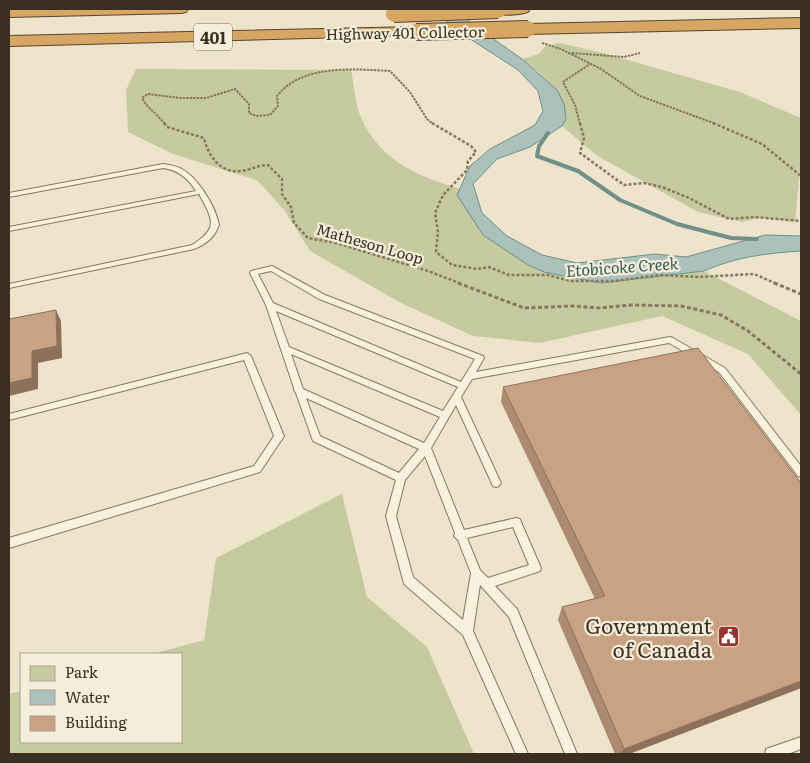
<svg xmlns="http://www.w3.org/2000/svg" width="810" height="763" viewBox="0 0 810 763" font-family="Literata,serif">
  <rect width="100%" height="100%" fill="#ede4cb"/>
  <g fill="#c5cb9f">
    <path d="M560 43 603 53 740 92 801 118V160L795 222 759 218 742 222 698 212 596 155 562 126 566 119C563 88 544 78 522 59L539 54 545 46Z"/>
    <path d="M136 69 351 70C354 85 355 101 360 115 380 164 423 178 470 192L458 195 528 265 544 272 601 283 704 271 801 321V415L748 354 662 316 540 343 473 336 401 303 310 251 285 211 257 180 173 154 128 132 126 90Z"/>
    <polygon points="342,494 367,597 427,647 474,754 9,754 9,694 21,691 21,742 181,742 181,654 152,654 204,640 216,558"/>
  </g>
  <path fill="#abc2bc" stroke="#719089" d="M432 9H455L475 26 522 59 557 90 564 104 566 119 562 126 530 147 497 159 473 184 482 213 507 236 542 255 577 263 655 254 686 257 765 235 801 236V251C768 253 735 257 704 271L601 283 544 272 528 265 483 235 457 195 470 166 490 149 535 125 543 111 538 91 518 70 464 35Z"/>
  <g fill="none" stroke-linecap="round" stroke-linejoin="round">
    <polyline stroke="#719089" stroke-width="4" points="548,133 539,146 537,156 578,171 620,200 677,224 731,238 757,239"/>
    <defs>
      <g id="service">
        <path d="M163 164C170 165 176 166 182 169 198 178 216 207 219 225 215 237 205 245 194 249L9 288V284L192 245C219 228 213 220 199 194L9 231V227L196 191C188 178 178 170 163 168L9 197V193Z"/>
        <path d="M272 266 325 295 483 356 484 358 476 372 670 337 673 338 725 368 801 466V477L798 476 719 372 669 343 472 379 461 397 501 483 499 486 496 487 493 486 456 405 431 448 464 530 516 518 520 519 521 522 541 568 540 571 495 586 517 609 577 754H565L509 617 480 585 473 631 528 754H516L463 635 404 584 403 580 386 516 396 480 313 441 296 393 294 390V388L266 305 250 273 251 271ZM271 271 319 299 475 359 461 382 273 303 258 274ZM276 311 458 387 443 411 289 347ZM291 354 440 417 424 443 303 389ZM306 398 419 449 399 473 320 436ZM425 456 455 533 454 536 458 540 471 573 463 620 413 577 396 516 405 480ZM513 527 529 565 488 578 480 570 467 538Z"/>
        <polygon points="247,353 251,356 284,436 260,472 9,548 9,538 254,466 274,436 244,360 9,420 9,414"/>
        <polygon points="801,737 801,749 788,754 765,754 766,749"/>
      </g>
      <g id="motorway">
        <polygon points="9,9 188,9 186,12 181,13 9,17"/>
        <path d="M492 9H530L528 12C518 15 503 16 493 13Z"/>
        <polygon points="801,18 801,28 528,34 523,32 520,29 523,26 528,24"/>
        <polygon points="416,27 421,29 424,32 421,35 9,46 9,36"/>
      </g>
    </defs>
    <use href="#service" stroke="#89775f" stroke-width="2"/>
    <use href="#motorway" stroke="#574533" stroke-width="2"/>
    <g stroke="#89775f" stroke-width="2" stroke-dasharray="2.5 1" stroke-linecap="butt">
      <polyline points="542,43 561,49 601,69 640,96 716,124"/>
      <polyline points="572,53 624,57 640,53"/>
      <path d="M165 124C157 114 148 109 142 98L148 94 180 98H206L235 89 249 104V113L256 116 270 115 278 106 277 96C302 64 353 69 390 71L410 92 427 119 433 124"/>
      <polyline points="580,124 575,105 563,82 590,64"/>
    </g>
    <g stroke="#89775f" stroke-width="2.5" stroke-dasharray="3 2" stroke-linecap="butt">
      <path d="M164 123 167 127 204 138C208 156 221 174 241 171 251 170 258 165 268 165L282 179V194L291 207 294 223 308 238 336 243 428 271 462 284"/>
      <polyline points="432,123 471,146 476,152 468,161 467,170 443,195 435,213 438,232 436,252 452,265 477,269 489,267 509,275 548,275 570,281 613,281 660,275 699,277 754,274 777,284"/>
      <polyline points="580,123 584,138 580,153 624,185 644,183 662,187 689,198 729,219 754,217 801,221"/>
      <polyline points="713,123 762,144 801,176"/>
    </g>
    <g stroke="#89775f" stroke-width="3" stroke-dasharray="4 2.5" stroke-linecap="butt">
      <polyline points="458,283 524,308 572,306 599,308 631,305 681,306 721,315 748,331 801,374"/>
      <polyline points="774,283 801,294"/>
    </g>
    <use href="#service" fill="#f8f1de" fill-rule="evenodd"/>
    <use href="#motorway" fill="#d6a662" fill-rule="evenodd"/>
    <defs>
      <g id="motorway-bridge">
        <polyline points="394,14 498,10"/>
        <polyline points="416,32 528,29"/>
      </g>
    </defs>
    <use href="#motorway-bridge" stroke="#574533" stroke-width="18" stroke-linecap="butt"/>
    <use href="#motorway-bridge" stroke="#d6a662" stroke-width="16"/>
  </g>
  <polygon fill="#ad8b71" points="503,387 801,483 801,688 629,754 615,754 558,620 562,607 595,599 501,402"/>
  <g fill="#8d715c">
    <polygon points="56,310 61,321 62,358 38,363 38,389 9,396 9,383 32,351"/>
    <polygon points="801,681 801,688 629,754 620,754 624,749"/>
  </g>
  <g fill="#c9a283" stroke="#8d715c">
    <polygon points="56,310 57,346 32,351 32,378 9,383 9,319"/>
    <polygon points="698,348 801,483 801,681 624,749 562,607 605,596 503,387"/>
  </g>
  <defs>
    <symbol id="civic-square" viewBox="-11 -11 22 22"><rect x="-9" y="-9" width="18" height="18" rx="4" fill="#953433" stroke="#f5eeda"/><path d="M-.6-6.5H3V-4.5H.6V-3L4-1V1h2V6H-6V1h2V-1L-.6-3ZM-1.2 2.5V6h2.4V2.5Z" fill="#fff"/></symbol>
  </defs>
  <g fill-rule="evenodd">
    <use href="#civic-square" x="716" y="624" width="25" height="25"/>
  </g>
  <g text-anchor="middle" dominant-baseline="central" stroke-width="4.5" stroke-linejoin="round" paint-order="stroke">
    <g font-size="15" fill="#3b2f22" stroke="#f5eeda">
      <text transform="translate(405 32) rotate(-1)">Highway 401 Collector</text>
      <text transform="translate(370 243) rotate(16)">Matheson Loop</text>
    </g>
    <rect fill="#f5eeda" stroke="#736859" stroke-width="1" x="194" y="23.5" width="38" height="27" rx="4"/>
    <g font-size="16" font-weight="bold" fill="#3b2f22">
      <text x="213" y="37">401</text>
    </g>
    <g font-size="16" font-style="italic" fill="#325958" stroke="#f5eeda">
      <text transform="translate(622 266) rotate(-4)">Etobicoke Creek</text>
    </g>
    <g font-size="21" fill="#3b2f22" stroke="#f5eeda" text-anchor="end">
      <text x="712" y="624">Government<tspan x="712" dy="24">of Canada</tspan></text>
    </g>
  </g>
  <rect width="810" height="763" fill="none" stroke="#3b2f22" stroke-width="20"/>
  <rect x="20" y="653" width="162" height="90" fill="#f5eeda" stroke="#aba290"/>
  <rect x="30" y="666" width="25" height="15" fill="#c5cb9f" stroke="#aba290"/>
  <text x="65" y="678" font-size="15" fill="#3b2f22">Park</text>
  <rect x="30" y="690" width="25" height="15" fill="#abc2bc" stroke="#aba290"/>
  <text x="65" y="703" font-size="15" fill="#3b2f22">Water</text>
  <rect x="30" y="716" width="25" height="15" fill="#c9a283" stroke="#aba290"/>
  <text x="65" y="728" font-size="15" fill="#3b2f22">Building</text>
</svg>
